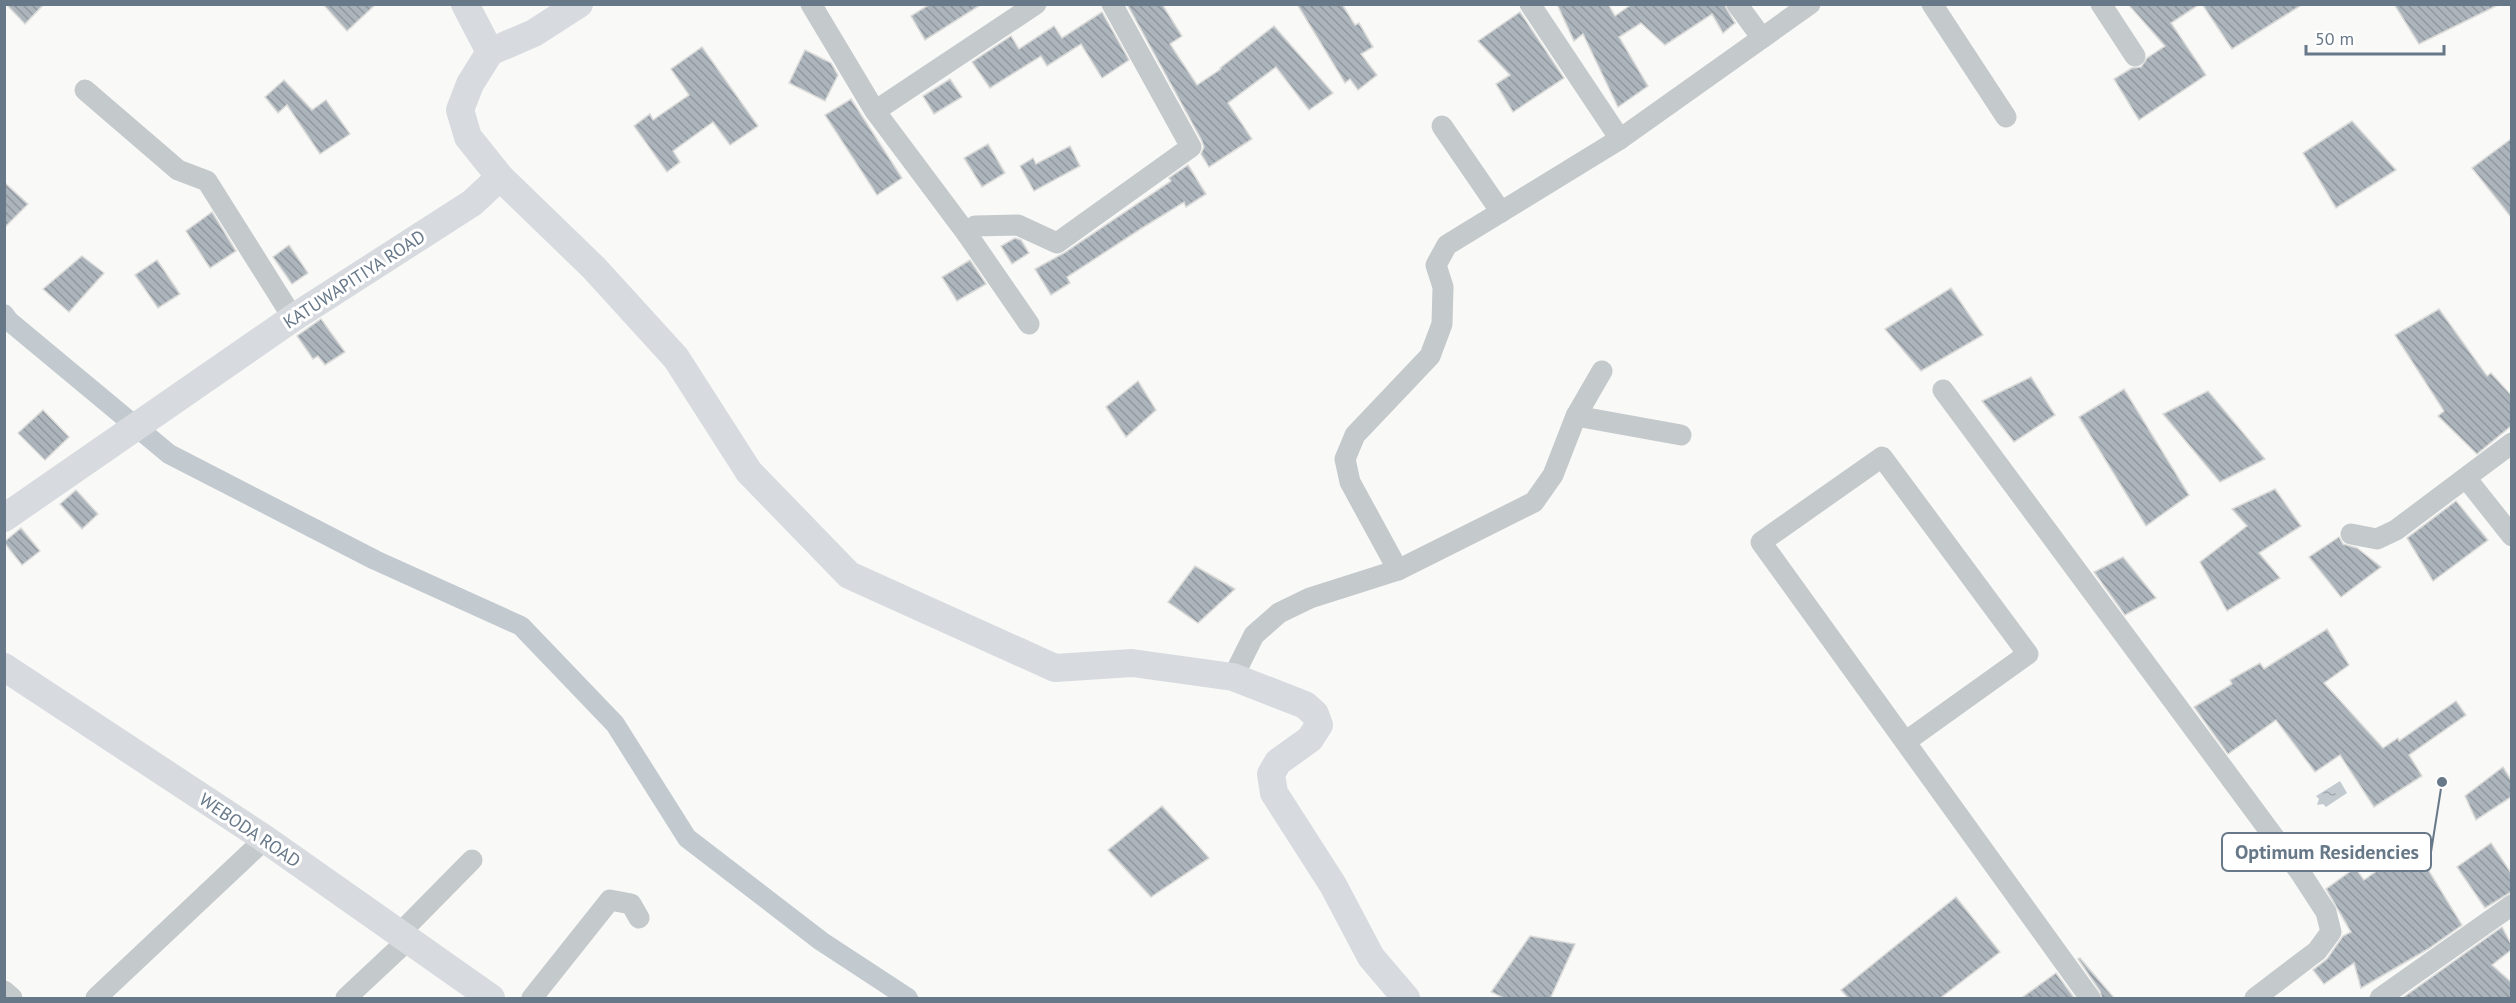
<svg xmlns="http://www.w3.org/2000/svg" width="2516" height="1003" viewBox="0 0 2516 1003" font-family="'PT Sans',sans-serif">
  <defs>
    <pattern id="water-ripples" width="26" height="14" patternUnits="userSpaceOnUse" patternTransform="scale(1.5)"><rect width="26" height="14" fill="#c2cad0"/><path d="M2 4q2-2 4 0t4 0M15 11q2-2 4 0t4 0" fill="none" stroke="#a1a9af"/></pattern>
    <pattern id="building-back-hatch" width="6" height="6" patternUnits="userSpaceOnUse" patternTransform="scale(1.5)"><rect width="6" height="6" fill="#adb5bc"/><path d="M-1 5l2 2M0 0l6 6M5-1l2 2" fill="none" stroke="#91989f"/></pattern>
  </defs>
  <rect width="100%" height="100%" fill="#f9f9f7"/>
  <polygon fill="url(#water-ripples)" points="2340,781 2347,793 2326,807 2323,804 2317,805 2319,799 2316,796"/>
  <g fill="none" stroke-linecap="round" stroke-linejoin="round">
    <polyline stroke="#c2cad0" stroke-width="20" points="4,314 9,321 169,454 375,560 521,626 615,724 687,838 821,941 908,998"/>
  </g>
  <g fill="url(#building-back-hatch)" stroke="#dbdbd9" stroke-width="1.5">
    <polygon points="6,4 44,4 25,24"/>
    <polygon points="323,4 376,4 347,31"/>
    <polygon points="930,4 982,4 925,40 911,16"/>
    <polygon points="1127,4 1162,4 1182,36 1170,44 1197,85 1221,69 1220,68 1274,26 1333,93 1309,110 1276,67 1228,103 1252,139 1209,167 1201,154 1204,147 1202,141"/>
    <polygon points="1297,4 1342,4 1355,25 1359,23 1373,47 1361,54 1377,75 1358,90 1350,79 1345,83"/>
    <polygon points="1557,4 1608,4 1615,16 1632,4 1724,4 1735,23 1723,33 1712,14 1665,45 1641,23 1619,37 1648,86 1618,107 1583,34 1574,41"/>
    <polygon points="2128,4 2200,4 2171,23 2206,75 2139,120 2114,79 2132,68 2141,67 2147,58 2165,46"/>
    <polygon points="2202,4 2303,4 2232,49"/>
    <polygon points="2394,4 2500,4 2419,44"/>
    <polygon points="1102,12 1129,60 1102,78 1081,44 1047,66 1041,56 990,88 972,62 1011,36 1019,49 1054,26 1062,38"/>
    <polygon points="1520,12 1564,78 1513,112 1496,84 1510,75 1478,41"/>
    <polygon points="702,47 758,126 730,145 713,122 673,151 680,162 667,172 634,126 650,114 653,120 689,95 671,69"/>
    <polygon points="805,50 831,63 838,75 825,101 789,83"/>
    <polygon points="950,79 962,97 934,114 923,96"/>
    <polygon points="284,80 312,110 326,100 350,134 320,154 287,105 278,113 265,97"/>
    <polygon points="851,99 902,178 877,195 825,115"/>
    <polygon points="2352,121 2396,170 2336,208 2303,153"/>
    <polygon points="2511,139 2511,217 2472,168"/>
    <polygon points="988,144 1005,173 982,187 964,158"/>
    <polygon points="1070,146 1080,166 1034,191 1020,166 1033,158 1036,164"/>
    <polygon points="1188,165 1206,194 1186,207 1184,202 1142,228 1067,277 1070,283 1051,295 1035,269 1064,253 1171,181 1169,178"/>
    <polygon points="4,182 28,204 4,228"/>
    <polygon points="212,212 236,251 210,268 186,231"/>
    <polygon points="1015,238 1021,240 1029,253 1012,264 1001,246"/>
    <polygon points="289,245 308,273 292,284 273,257"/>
    <polygon points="82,256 104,273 69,312 43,289"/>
    <polygon points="157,260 180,294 158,308 135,275"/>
    <polygon points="970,260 986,284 957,301 942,277"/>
    <polygon points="1951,288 1983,335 1921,371 1885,329"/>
    <polygon points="2439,309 2487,376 2491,373 2511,395 2511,426 2477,454 2438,416 2444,411 2395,335"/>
    <polygon points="321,319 345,352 325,365 318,356 313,359 297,336"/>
    <polygon points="2031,377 2055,415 2014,442 1982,401"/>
    <polygon points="1138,381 1156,410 1126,437 1106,407"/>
    <polygon points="2124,389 2189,495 2146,526 2079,417"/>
    <polygon points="2208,391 2265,459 2220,482 2163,414"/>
    <polygon points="43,410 69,437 45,460 18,433"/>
    <polygon points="2275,489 2301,526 2259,553 2280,578 2227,611 2200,562 2247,526 2232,509"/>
    <polygon points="76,490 98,514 82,529 60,504"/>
    <polygon points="2456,501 2488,540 2433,581 2407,538"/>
    <polygon points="21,528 40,551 22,565 4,542"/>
    <polygon points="2339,537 2343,544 2357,548 2381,567 2341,597 2309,557"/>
    <polygon points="2123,557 2156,598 2125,615 2094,572"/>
    <polygon points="1195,566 1235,589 1198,623 1168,602"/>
    <polygon points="2327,629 2349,665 2324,683 2383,748 2398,738 2399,741 2456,701 2466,715 2409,755 2422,776 2374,807 2340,755 2315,772 2276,720 2228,754 2194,707 2232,684 2230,680 2260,663 2264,669"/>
    <polygon points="2503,767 2511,780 2511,797 2476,820 2465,796"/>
    <polygon points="1162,806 1209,858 1151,897 1108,850"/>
    <polygon points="2491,843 2511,873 2511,892 2485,908 2457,867"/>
    <polygon points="2413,845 2462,925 2428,949 2361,988 2354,963 2324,984 2313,970 2327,959 2343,936 2351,932 2326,889 2355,868 2364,880"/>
    <polygon points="1956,897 2000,952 1939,999 1849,999 1841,990"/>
    <polygon points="2502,927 2511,944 2511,950 2492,965 2511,982 2511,999 2401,999"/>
    <polygon points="1530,936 1575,944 1550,999 1506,999 1491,992"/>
    <polygon points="2080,958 2115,999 2102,999 2100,991 2078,959"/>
    <polygon points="2056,973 2075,999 2020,999"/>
  </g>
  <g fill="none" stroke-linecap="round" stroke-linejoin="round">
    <g stroke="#c4c9cc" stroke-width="21">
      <polyline points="811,4 875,111 967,234"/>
      <polyline points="1530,4 1620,139"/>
      <polyline points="1737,4 1762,38"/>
      <polyline points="1932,4 2006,117"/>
      <polyline points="2101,4 2135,56"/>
      <polyline points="85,90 178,170 207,181 293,318"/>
      <polyline points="875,111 1036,4"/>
      <polyline points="1442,126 1501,212"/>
      <polyline points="1029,324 967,234 975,226 1018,225 1057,243 1191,147 1112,4"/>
      <polyline points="1943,390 2300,872 2326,912 2331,932 2317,951 2255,998"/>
      <polyline points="1576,416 1681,435"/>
      <polyline points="2466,478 2512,536"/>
      <polyline points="2351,534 2377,539 2396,530 2512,443"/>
      <polyline points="1398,570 1350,482 1345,459 1355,435 1430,356 1442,324 1443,287 1436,265 1447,245 1620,139 1810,4"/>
      <polyline points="1233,677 1254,635 1279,613 1310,598 1398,570 1534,502 1553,475 1576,416 1602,371"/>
      <polyline points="1905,742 2028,654 1882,457 1761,542 2090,998"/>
      <polyline points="400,933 472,860"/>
      <polyline points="4,991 12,998"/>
      <polyline points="96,998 265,839"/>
      <polyline points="346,998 409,939"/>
      <polyline points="532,998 610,900 631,904 639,918"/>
      <polyline points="2380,998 2512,905"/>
    </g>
    <g stroke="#d7dbdf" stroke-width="28">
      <polyline points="465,4 490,52"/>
      <polyline points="579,4 534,33 490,52 470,84 460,110 468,137 500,177 594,268 676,358 749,472 849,575 1055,668 1132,663 1233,677 1305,705 1315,714 1319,725 1310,739 1278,762 1271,774 1274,793 1333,885 1371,957 1406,998"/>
      <polyline points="4,518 293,318 472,203 500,177"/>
      <polyline points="4,667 265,839 491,998"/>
    </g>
  </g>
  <g text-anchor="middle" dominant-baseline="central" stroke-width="6" stroke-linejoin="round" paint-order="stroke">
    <g font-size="18" fill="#677888" stroke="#fff">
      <text transform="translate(354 279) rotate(-33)">KATUWAPITIYA ROAD</text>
      <text transform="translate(250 830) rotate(34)">WEBODA ROAD</text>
    </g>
  </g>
  <path fill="none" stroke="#677888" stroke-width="2" d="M2442 782L2431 852"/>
  <circle fill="#677888" stroke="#fff" stroke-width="2" cx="2442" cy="782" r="6"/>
  <rect fill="#fff" stroke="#677888" stroke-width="2" x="2222" y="833" width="209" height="38" rx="6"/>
  <g font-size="20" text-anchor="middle" font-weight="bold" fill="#677888">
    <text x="2327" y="859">Optimum Residencies</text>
  </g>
  <rect width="2516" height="1003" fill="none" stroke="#677888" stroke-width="12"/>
  <path d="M2306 45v9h138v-9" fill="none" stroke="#677888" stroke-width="3"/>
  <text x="2315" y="45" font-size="18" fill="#677888" stroke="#ffffff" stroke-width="4.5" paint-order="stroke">50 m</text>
</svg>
